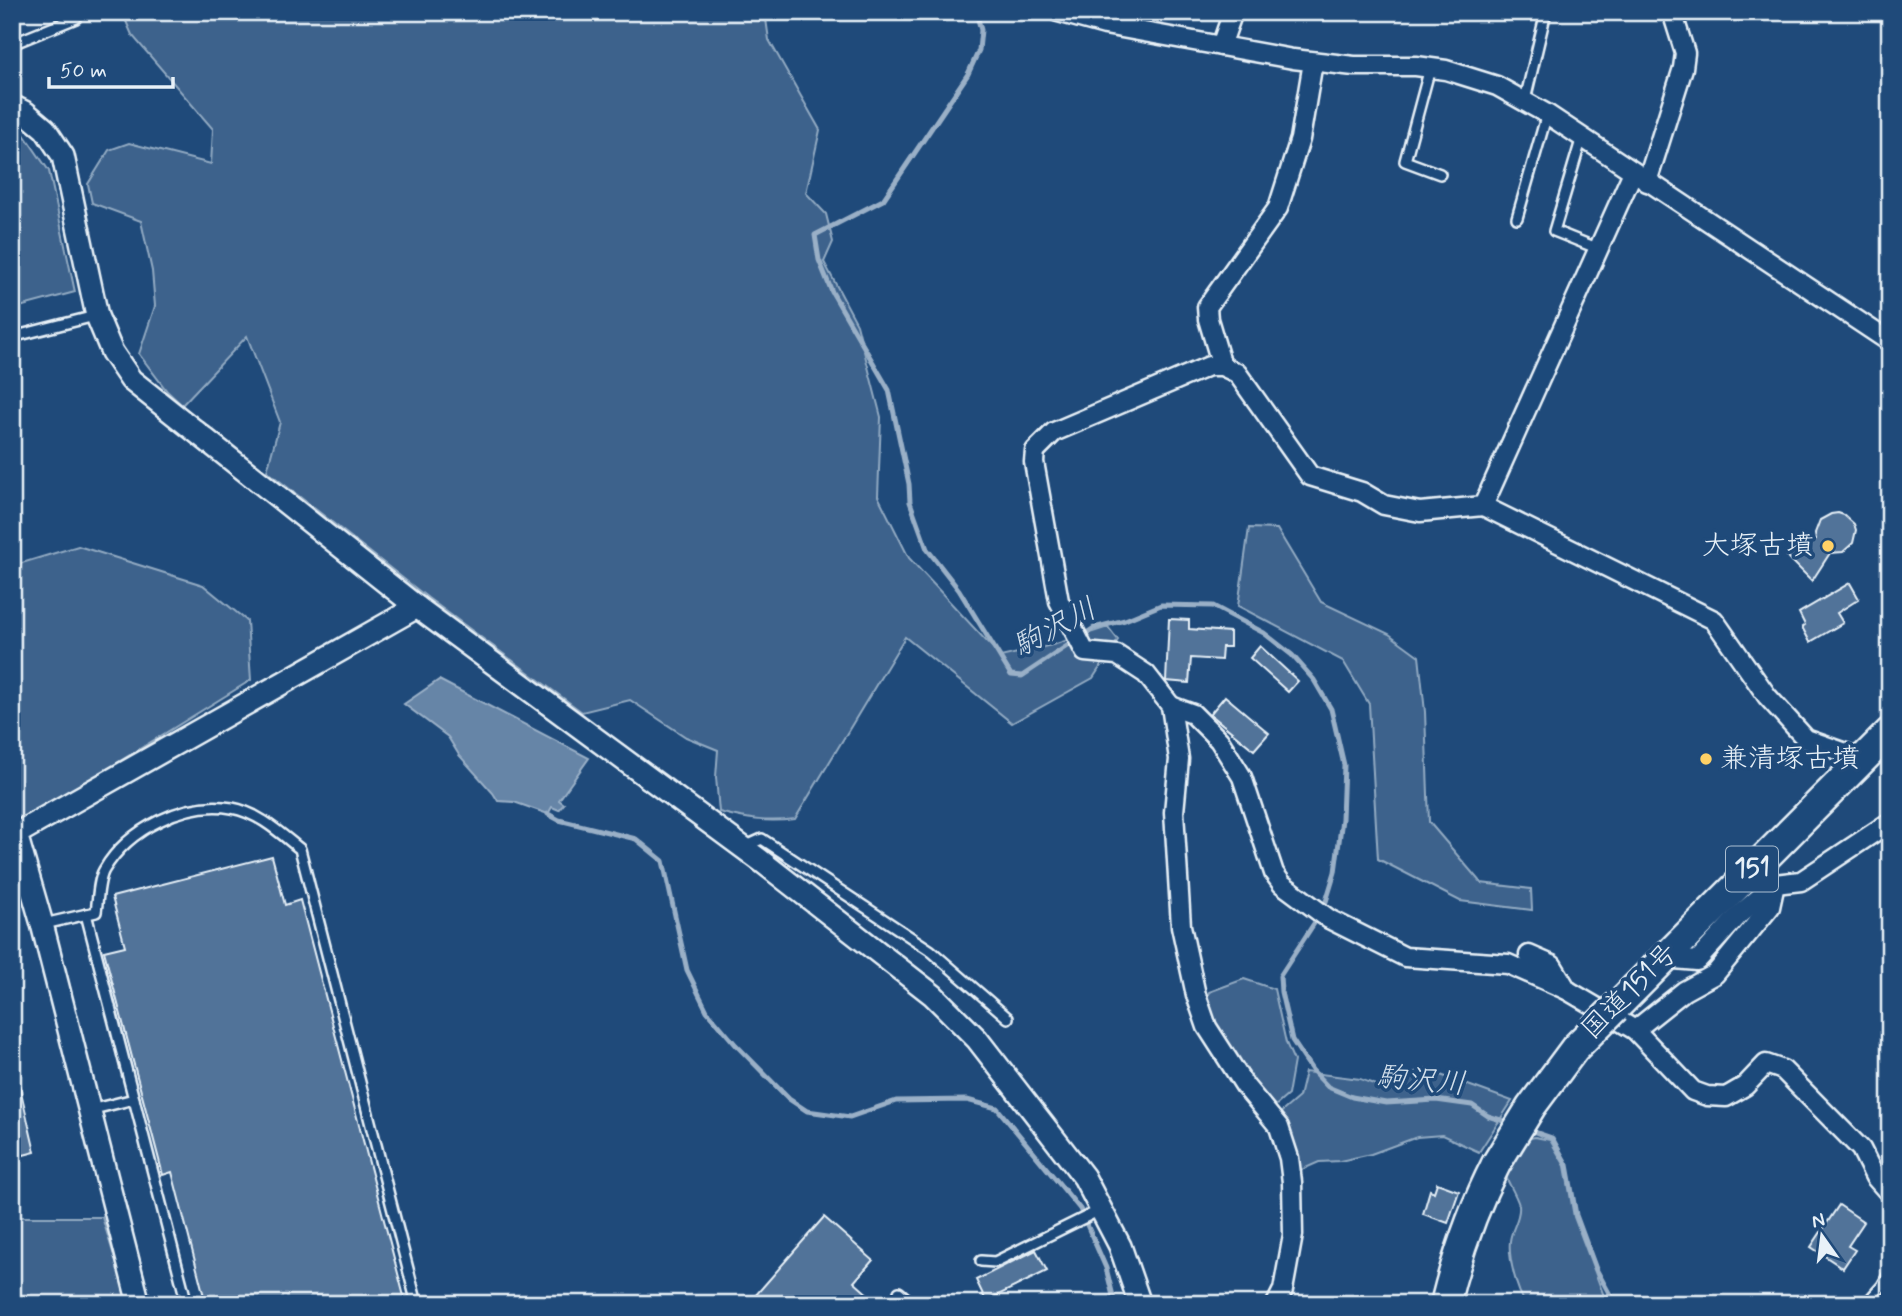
<svg xmlns="http://www.w3.org/2000/svg" width="1902" height="1316" viewBox="0 0 1902 1316" font-family="Mynerve,'Klee One',sans-serif">
  <rect width="100%" height="100%" fill="#1f4a7a"/>
  <filter id="ink" filterUnits="userSpaceOnUse"><feTurbulence type="fractalNoise" baseFrequency=".0143" numOctaves="2"/><feDisplacementMap in="SourceGraphic" scale="14" xChannelSelector="R" yChannelSelector="G"/><feConvolveMatrix kernelMatrix="1 2 1 2 8 2 1 2 1" color-interpolation-filters="sRGB"/></filter>
  <g filter="url(#ink)">
    <g fill="#3c628c" stroke="#92aac2" stroke-width="2">
      <path d="M122 12H765L769 40 820 130 806 193 826 214 833 242 824 262 857 324 881 417 878 496 909 558 1001 657 1056 644 1108 627 1118 640 1093 678 1012 723 905 637 795 819C766 823 746 819 719 812L716 777 718 750 686 737 630 700 582 712 428 598 267 471 280 422 247 336 182 405 167 391 139 354 155 306 152 271 141 221 92 203 88 184 109 150 129 143 211 164 213 129 132 35Z"/>
      <polygon points="12,117 49,171 75,292 12,309"/>
      <polygon points="1249,528 1277,529 1321,602 1389,634 1419,656 1425,712 1429,822 1481,883 1531,889 1532,910 1460,901 1378,859 1369,704 1343,661 1238,606"/>
      <polygon points="78,546 203,585 247,621 251,680 12,828 12,566"/>
      <polygon points="1244,979 1274,989 1286,1043 1294,1061 1288,1095 1273,1108 1224,1050 1205,1004 1209,992"/>
      <polygon points="1424,1069 1512,1101 1479,1152 1442,1135 1417,1137 1371,1154 1340,1161 1319,1162 1299,1171 1278,1115 1299,1097 1305,1072 1360,1079 1379,1086 1393,1088 1410,1074"/>
      <path d="M1535 1137 1550 1140 1565 1166 1574 1217 1607 1304H1526C1517 1292 1508 1257 1510 1241 1511 1229 1521 1218 1519 1205 1516 1195 1509 1184 1505 1175L1526 1139Z"/>
      <polygon points="12,1217 102,1217 129,1304 12,1304"/>
    </g>
    <polygon fill="#6685a7" stroke="#9ab0c7" stroke-width="2" points="439,680 589,758 559,800 564,804 559,810 552,807 548,814 514,802 498,801 493,793 459,755 448,737 404,704"/>
    <g fill="none" stroke-linecap="round" stroke-linejoin="round">
      <g stroke="#9ab0c7" stroke-width="5">
        <polyline points="976,12 981,30 979,50 968,74 883,200 815,235 819,260 832,292 889,390 909,484 910,502 927,549 959,590 1011,675 1022,676 1094,628 1125,620 1161,605 1213,606 1264,633 1292,655 1314,680 1331,709 1344,765 1342,819 1335,872 1324,908 1280,976 1281,992 1292,1040 1312,1070 1328,1087 1352,1097 1386,1103 1436,1100 1472,1105 1488,1116 1510,1123"/>
        <polyline points="548,814 559,820 636,839 663,861 687,970 707,1011 736,1045 789,1099 807,1111 850,1117 896,1101 967,1100 997,1108 1080,1209 1106,1268 1115,1304"/>
        <polyline points="1529,1130 1552,1138 1567,1165 1576,1215 1596,1269 1615,1304"/>
      </g>
    </g>
    <g fill="#517399" stroke="#e8f1f8" stroke-width="2">
      <polygon points="1838,513 1844,515 1854,524 1856,530 1853,543 1843,552 1830,553 1812,581 1787,556 1816,539 1815,533 1820,520 1831,514"/>
      <polygon points="1850,583 1859,599 1837,613 1843,623 1810,642 1802,627 1805,625 1799,613"/>
      <polygon points="1169,619 1189,620 1189,629 1230,632 1230,647 1222,647 1221,660 1191,658 1189,683 1166,681"/>
      <polygon points="1260,646 1298,681 1288,692 1250,658"/>
      <polygon points="1225,696 1269,733 1254,750 1210,714"/>
      <polygon points="272,856 285,905 300,900 406,1304 206,1304 172,1172 163,1175 104,951 125,946 112,897"/>
      <polygon points="17,1075 35,1152 12,1158 12,1076"/>
      <polygon points="1437,1183 1459,1191 1448,1223 1423,1214 1430,1190 1434,1192"/>
      <polygon points="1839,1205 1864,1222 1848,1246 1855,1250 1843,1268 1811,1247"/>
      <polygon points="824,1217 873,1260 854,1282 879,1304 748,1304"/>
      <polygon points="1036,1250 1047,1271 986,1301 976,1280"/>
    </g>
    <g fill="none" stroke-linecap="round" stroke-linejoin="round">
      <defs>
        <g id="service">
          <polyline points="12,44 76,18 75,12"/>
          <polyline points="1430,68 1405,161 1440,174"/>
          <polyline points="1525,100 1546,12"/>
          <polyline points="1582,137 1554,231 1599,249"/>
          <polyline points="1517,218 1547,114"/>
          <polyline points="12,337 95,316"/>
          <polyline points="744,847 762,839 930,950 1008,1018"/>
          <polyline points="86,914 187,1304"/>
          <path d="M44 924 96 912C98 899 98 880 104 870 128 829 185 800 232 808 259 813 280 833 300 849L417 1304"/>
          <polyline points="90,1110 134,1099"/>
          <polyline points="981,1261 995,1262 1100,1210"/>
          <polyline points="899,1292 913,1304"/>
          <polyline points="1866,1304 1882,1286 1890,1272"/>
        </g>
        <g id="minor">
          <polyline points="1058,12 1105,25 1293,59 1354,66 1416,66 1446,70 1497,86 1547,114 1890,342"/>
          <polyline points="1221,46 1233,12"/>
          <polyline points="1647,182 1683,68 1685,53 1672,12"/>
          <polyline points="1222,366 1208,319 1207,307 1278,208 1300,139 1313,62"/>
          <polyline points="1483,506 1714,620 1767,696 1806,739 1863,759"/>
          <polyline points="1171,706 1193,714 1219,740 1242,777 1274,873 1282,884 1329,919 1405,957 1508,964 1567,990 1635,1030 1693,1091 1707,1096 1726,1097 1745,1086 1766,1064 1783,1070 1861,1149 1875,1177 1890,1194"/>
          <polyline points="1529,955 1552,965 1567,990"/>
          <polyline points="1663,958 1697,961 1740,914 1775,884 1801,881 1890,822"/>
          <polyline points="1635,1030 1684,991 1715,974 1770,907 1775,884"/>
          <polyline points="1276,1304 1283,1290 1293,1235 1292,1182 1289,1158 1279,1127 1245,1086 1207,1027 1196,995 1181,926 1174,812 1179,759 1171,706 1146,674 1117,655 1085,652 1059,601 1034,462 1035,451 1054,432 1209,366 1222,366 1237,373 1310,476 1362,492 1384,505 1420,512 1483,506 1633,172"/>
        </g>
        <g id="tertiary">
          <polyline points="12,106 26,113 45,129 63,156 97,316 112,352 131,380 417,607 760,860 933,995 977,1039 1084,1177 1120,1246 1140,1304"/>
          <polyline points="139,1304 42,924 16,834 417,607"/>
        </g>
        <g id="trunk">
          <polyline points="1615,1008 1890,732"/>
          <path d="M1445 1304C1457 1255 1473 1209 1496 1164"/>
        </g>
      </defs>
      <use href="#service" stroke="#e8f1f8" stroke-width="14"/>
      <use href="#minor" stroke="#e8f1f8" stroke-width="23"/>
      <use href="#tertiary" stroke="#e8f1f8" stroke-width="26"/>
      <use href="#trunk" stroke="#e8f1f8" stroke-width="33"/>
      <use href="#service" stroke="#1f4a7a" stroke-width="9"/>
      <use href="#minor" stroke="#1f4a7a" stroke-width="18"/>
      <use href="#tertiary" stroke="#1f4a7a" stroke-width="21"/>
      <use href="#trunk" stroke="#1f4a7a" stroke-width="28"/>
      <defs>
        <polyline id="trunk-bridge" points="1496,1164 1531,1107 1575,1048 1615,1008"/>
      </defs>
      <use href="#trunk-bridge" stroke="#e8f1f8" stroke-width="33" stroke-linecap="butt"/>
      <use href="#trunk-bridge" stroke="#1f4a7a" stroke-width="28"/>
    </g>
  </g>
  <g fill="#ffd166" stroke="#1f4a7a" stroke-width="2.5">
    <circle cx="1828" cy="546" r="7"/>
    <circle cx="1706" cy="759" r="7"/>
  </g>
  <g text-anchor="middle" dominant-baseline="central" stroke-width="7" stroke-linejoin="round" paint-order="stroke">
    <rect fill="#1f4a7a" stroke="#acbfd2" stroke-width="2" x="1726" y="846.5" width="52" height="45" rx="5"/>
    <g font-size="26" font-weight="bold" fill="#e8f1f8">
      <text x="1752" y="869">151</text>
    </g>
    <g font-size="28" fill="#e8f1f8" stroke="#1f4a7a" text-anchor="end">
      <text x="1814" y="546">大塚古墳</text>
      <text x="1720" y="759" text-anchor="start">兼清塚古墳</text>
    </g>
    <g font-size="28" fill="#e8f1f8" stroke="#1f4a7a">
      <text transform="translate(1630 992) rotate(-45)">国道151号</text>
    </g>
    <g font-size="30" font-style="italic" fill="#d4e1ec" stroke="#1f4a7a">
      <text transform="translate(1055 628) rotate(-28)">駒沢川</text>
      <text transform="translate(1421 1081) rotate(5)">駒沢川</text>
    </g>
  </g>
  <rect width="1902" height="1316" fill="none" stroke="#1f4a7a" stroke-width="42"/>
  <rect x="21" y="21" width="1860" height="1274" fill="none" stroke="#e8f1f8" stroke-width="2.5" filter="url(#ink)"/>
  <g transform="translate(1822 1236) rotate(346)" stroke="#1f4a7a" stroke-width="5" paint-order="stroke">
  <path d="M0-5L12 26L0 18L-12 26Z" fill="#e8f1f8"/>
  <text y="-10" font-size="19" font-weight="bold" text-anchor="middle" fill="#e8f1f8">N</text>
  </g>
  <path d="M49 77v10h124v-10" fill="none" stroke="#e8f1f8" stroke-width="3.5"/>
  <text x="60" y="77" font-size="21" fill="#e8f1f8" stroke="#1f4a7a" stroke-width="5" paint-order="stroke">50 m</text>
</svg>
